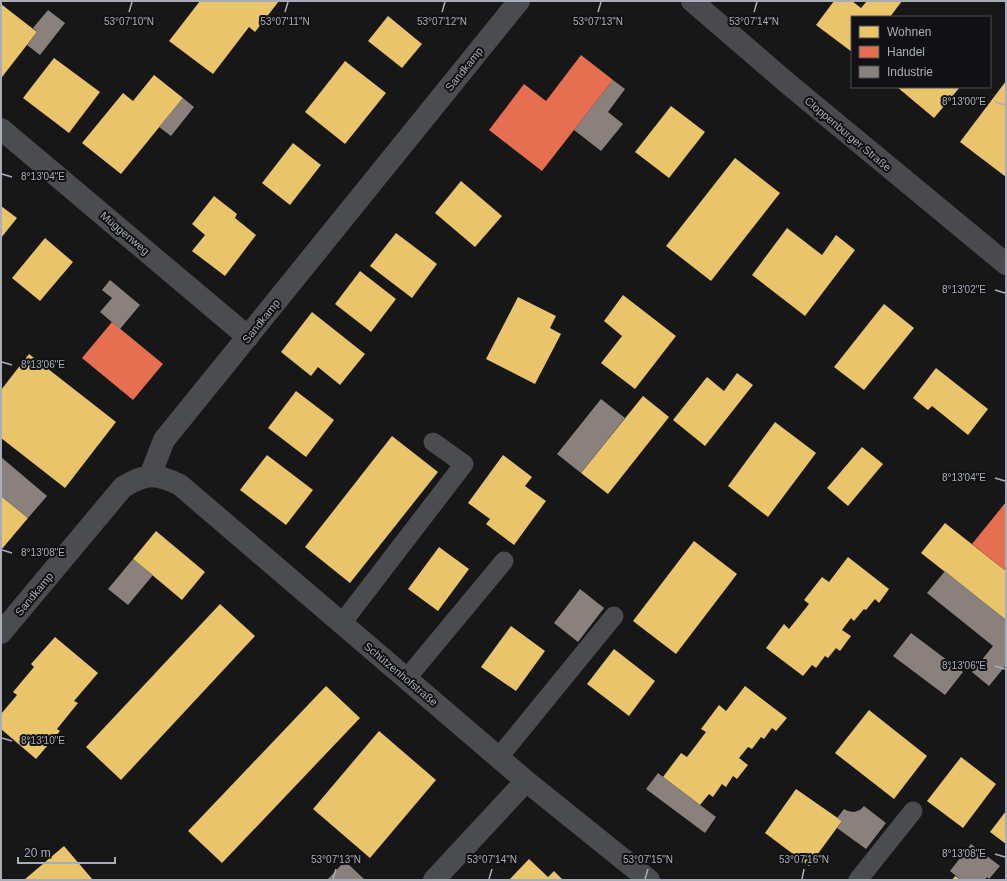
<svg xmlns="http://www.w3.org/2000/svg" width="1007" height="881" viewBox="0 0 1007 881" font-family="Helvetica,sans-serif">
  <rect width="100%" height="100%" fill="#171717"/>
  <g fill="#e9c46a">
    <polygon points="200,1 279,1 255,32 249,27 213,74 169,41"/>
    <polygon points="834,1 852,1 861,8 867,1 902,1 890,17 852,17 852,52 816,25"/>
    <polygon points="1,4 37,32 2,77 1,77"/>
    <polygon points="388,16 422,44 402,68 368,41"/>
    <polygon points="54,58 100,92 69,133 23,98"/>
    <polygon points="345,61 386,93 345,144 305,112"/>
    <polygon points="154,75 183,98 121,174 82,143 123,93 133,101"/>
    <polygon points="1006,81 1006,177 960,142"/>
    <polygon points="897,87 960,87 934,118"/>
    <polygon points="671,106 705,132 669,178 635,152"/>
    <polygon points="293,143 321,165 290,205 262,183"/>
    <polygon points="735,158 780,193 711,281 666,246"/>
    <polygon points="461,181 502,216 475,247 435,213"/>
    <polygon points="214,196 237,214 235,218 256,235 225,276 192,251 205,235 192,224"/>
    <polygon points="1,206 17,218 1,238"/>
    <polygon points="787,228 822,255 836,235 855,250 805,316 752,275"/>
    <polygon points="396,233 437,264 412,298 370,266"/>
    <polygon points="45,238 73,262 40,301 12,278"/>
    <polygon points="360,271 396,299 371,332 335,304"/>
    <polygon points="623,295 676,336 635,389 601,363 622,336 604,321"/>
    <polygon points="518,297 556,316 550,328 561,334 535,384 486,359"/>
    <polygon points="884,304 914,328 864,390 834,367"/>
    <polygon points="312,312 365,354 340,385 318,367 311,376 281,352"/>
    <polygon points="29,354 116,422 65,488 1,438 1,390"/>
    <polygon points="936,368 988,409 968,435 932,406 928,410 913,398"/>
    <polygon points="737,373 753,385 705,446 673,420 707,377 724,391"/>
    <polygon points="296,391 334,420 306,457 268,428"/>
    <polygon points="643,396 669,417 608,494 581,473"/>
    <polygon points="775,422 816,453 768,517 728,486"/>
    <polygon points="392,436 438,472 350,583 305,547"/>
    <polygon points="862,447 883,464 848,506 827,488"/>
    <polygon points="267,455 313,490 286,525 240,490"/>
    <polygon points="503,455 532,477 525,486 546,501 514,545 486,524 490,519 468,503"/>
    <polygon points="1,496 28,518 1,550"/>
    <polygon points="945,523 1006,571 1006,620 921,553"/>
    <polygon points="156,531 205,572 182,600 133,559"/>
    <polygon points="694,541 737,574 676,654 633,621"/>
    <polygon points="439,547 469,569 438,611 408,589"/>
    <polygon points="848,557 889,589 879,603 875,599 866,610 864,609 854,621 851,618 842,630 851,636 840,651 836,648 828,658 825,656 816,668 812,665 803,676 766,648 784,624 789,629 809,604 804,600 822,577 829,582"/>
    <polygon points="220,604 255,636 121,780 86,747"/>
    <polygon points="511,626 545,651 516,691 481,667"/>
    <polygon points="55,637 98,673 74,701 78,703 57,729 60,731 36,759 1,729 1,714 17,695 13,692 34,667 31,664"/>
    <polygon points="614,649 655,681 629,716 587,684"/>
    <polygon points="326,686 360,718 222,863 188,831"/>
    <polygon points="745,686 787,718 776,731 772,728 764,739 761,737 752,749 748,747 739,758 748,765 737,779 733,776 726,787 722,784 713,797 709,794 700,805 663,777 681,753 687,757 706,732 701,729 719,705 726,711"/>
    <polygon points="869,710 927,756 894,799 835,753"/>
    <polygon points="379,731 436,780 370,858 313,809"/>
    <polygon points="961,757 996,784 963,828 927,801"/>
    <polygon points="796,789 842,821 809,866 765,833"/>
    <polygon points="1006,811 1006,844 990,832"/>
    <polygon points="64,846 93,880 24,880"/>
    <polygon points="529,859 548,877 554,871 563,880 509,880"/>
    <polygon points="955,876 961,880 952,880"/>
  </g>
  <g fill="#e76f51">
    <polygon points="581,55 613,80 542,171 489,130 524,84 546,101"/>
    <polygon points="112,322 163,364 133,400 82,358"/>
    <polygon points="1006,502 1006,571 972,544"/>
  </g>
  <g fill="#8a817c">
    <polygon points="48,10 65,23 40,55 27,45 37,32 33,28"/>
    <polygon points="613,80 625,89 608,112 623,124 601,151 574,130"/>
    <polygon points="183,98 194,107 171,136 159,127"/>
    <polygon points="110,280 140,305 120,329 100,312 112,298 102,290"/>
    <polygon points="601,399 625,418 581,473 557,454"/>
    <polygon points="1,457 47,496 28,518 1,496"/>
    <polygon points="133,559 153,575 128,605 108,589"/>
    <polygon points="945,571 1006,620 1006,665 989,686 972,672 993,646 927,593"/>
    <polygon points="580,589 604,608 578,642 554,623"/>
    <polygon points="911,633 963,672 945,695 893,656"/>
    <polygon points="658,773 716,817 705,833 646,789"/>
    <polygon points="864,806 886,823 866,849 837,828 842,821 837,818 844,809 848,811 854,812 860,810"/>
    <polygon points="971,844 1000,866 989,879 987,877 985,880 961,880 950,871"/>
    <polygon points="345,861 365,880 327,880"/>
  </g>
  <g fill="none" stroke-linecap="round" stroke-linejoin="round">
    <g stroke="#4b4c50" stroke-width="19">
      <polyline points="342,623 464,464 433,442"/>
      <polyline points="407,678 504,561"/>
      <polyline points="499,757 614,616"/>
      <polyline points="858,880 913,811"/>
    </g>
    <g stroke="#4b4c50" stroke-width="22">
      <polyline points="1,129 248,337"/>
      <polyline points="150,476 164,440 519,1"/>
      <path d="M1 633 123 487C146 473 156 473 180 485L526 781 649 880"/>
      <polyline points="434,880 526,781"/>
    </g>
    <polyline stroke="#4a4a4e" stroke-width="22" points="692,1 786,82 1006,264"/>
  </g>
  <path fill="none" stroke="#a8adb8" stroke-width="1.5" d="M129 12 132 2M285 12 288 2M442 12 445 2M598 12 601 2M754 12 757 2M995 102 1005 105M2 174 12 177M995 290 1005 293M2 362 12 365M995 478 1005 481M2 550 12 553M995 666 1005 669M2 738 12 741M995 854 1005 857M333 879 336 869M489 879 492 869M645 879 648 869M802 879 804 869"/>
  <g text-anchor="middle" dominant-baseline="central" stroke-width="4" stroke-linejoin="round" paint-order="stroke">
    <g font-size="11" fill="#a8adb8" stroke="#111113">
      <text transform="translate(464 69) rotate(-51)">Sandkamp</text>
      <text transform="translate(848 134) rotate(40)">Cloppenburger Straße</text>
      <text transform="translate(125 233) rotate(40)">Müggenweg</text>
      <text transform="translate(261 321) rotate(-51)">Sandkamp</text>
      <text transform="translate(34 594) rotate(-50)">Sandkamp</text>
      <text transform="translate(401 674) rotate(40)">Schützenhofstraße</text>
    </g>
  </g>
  <g font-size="10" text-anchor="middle" fill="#a8adb8" stroke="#111113" stroke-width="4" stroke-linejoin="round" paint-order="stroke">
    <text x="129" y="25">53°07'10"N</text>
    <text x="285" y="25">53°07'11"N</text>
    <text x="442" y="25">53°07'12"N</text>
    <text x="598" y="25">53°07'13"N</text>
    <text x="754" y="25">53°07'14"N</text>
    <text x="964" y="105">8°13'00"E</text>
    <text x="43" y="180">8°13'04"E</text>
    <text x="964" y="293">8°13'02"E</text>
    <text x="43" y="368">8°13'06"E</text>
    <text x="964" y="481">8°13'04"E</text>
    <text x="43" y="556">8°13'08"E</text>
    <text x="964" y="669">8°13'06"E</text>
    <text x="43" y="744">8°13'10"E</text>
    <text x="964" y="857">8°13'08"E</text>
    <text x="336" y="863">53°07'13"N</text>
    <text x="492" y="863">53°07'14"N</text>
    <text x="648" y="863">53°07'15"N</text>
    <text x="804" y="863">53°07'16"N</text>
  </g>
  <rect width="1007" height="881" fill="none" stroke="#a8adb8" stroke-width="4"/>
  <rect x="851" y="16" width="140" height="72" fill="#111113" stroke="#4d4f55"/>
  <rect x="859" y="26" width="20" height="12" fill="#e9c46a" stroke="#4d4f55"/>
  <text x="887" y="36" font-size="12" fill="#a8adb8">Wohnen</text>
  <rect x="859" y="46" width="20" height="12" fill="#e76f51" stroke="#4d4f55"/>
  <text x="887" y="56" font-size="12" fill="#a8adb8">Handel</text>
  <rect x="859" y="66" width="20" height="12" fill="#8a817c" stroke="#4d4f55"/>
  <text x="887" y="76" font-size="12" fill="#a8adb8">Industrie</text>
  <path d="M18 857v6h97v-6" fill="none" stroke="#a8adb8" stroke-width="2"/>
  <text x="24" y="857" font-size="12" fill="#a8adb8" stroke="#111113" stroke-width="3" paint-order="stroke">20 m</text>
</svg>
